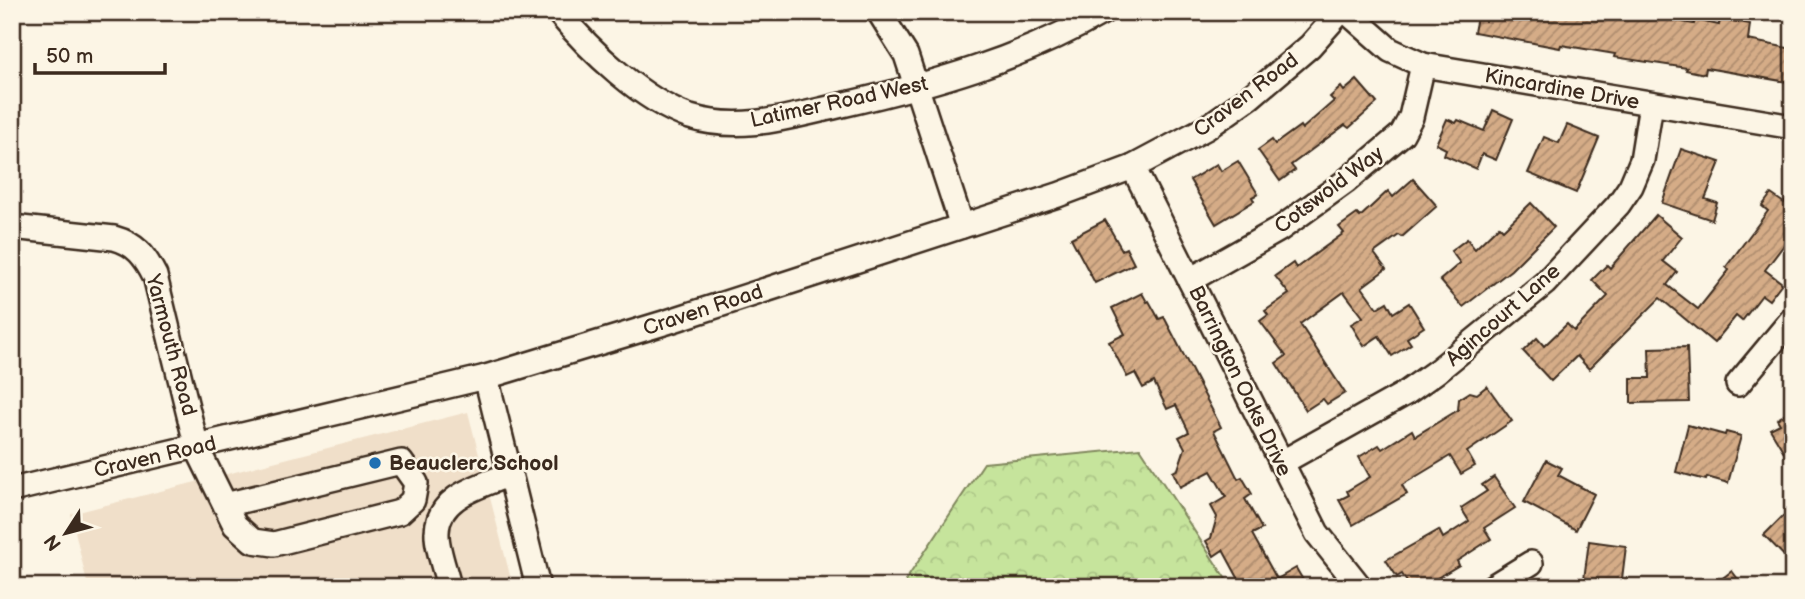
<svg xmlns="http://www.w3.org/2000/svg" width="1805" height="599" viewBox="0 0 1805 599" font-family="'Balsamiq Sans',sans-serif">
  <defs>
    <pattern id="forest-crowns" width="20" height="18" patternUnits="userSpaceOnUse" patternTransform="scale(1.75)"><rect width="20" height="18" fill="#c6e49c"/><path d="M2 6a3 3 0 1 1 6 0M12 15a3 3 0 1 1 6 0" fill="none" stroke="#abc486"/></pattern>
    <pattern id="building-hatch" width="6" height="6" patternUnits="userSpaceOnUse" patternTransform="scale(1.75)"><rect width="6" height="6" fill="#d5ac87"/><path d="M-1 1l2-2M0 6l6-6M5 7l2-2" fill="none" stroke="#ae8c6e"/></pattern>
  </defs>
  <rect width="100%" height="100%" fill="#fcf5e5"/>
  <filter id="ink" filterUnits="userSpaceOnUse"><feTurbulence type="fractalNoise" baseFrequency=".0143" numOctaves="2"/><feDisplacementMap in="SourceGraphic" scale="14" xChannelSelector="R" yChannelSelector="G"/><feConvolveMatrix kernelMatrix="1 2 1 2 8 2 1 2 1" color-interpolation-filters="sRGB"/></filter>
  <g filter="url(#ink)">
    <polygon fill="#f0dfc9" points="468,412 513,587 88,587 71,514"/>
    <polygon fill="url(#forest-crowns)" stroke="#80875d" stroke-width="2" points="1140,448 1231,587 907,587 906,580 984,463"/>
    <g fill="url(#building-hatch)" stroke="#3b2a1e" stroke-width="2">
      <polygon points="1478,12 1598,12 1621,15 1621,12 1638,12 1638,14 1694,24 1695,20 1719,25 1720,19 1750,24 1748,40 1793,49 1793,83 1706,68 1705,74 1686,70 1687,68 1614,57 1615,54 1561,45 1560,48 1474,32"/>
      <polygon points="1357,80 1377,103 1349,128 1345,125 1291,165 1295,170 1280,181 1258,150 1272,140 1275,144 1300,126 1302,129 1334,101 1330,97 1341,87 1344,91"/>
      <polygon points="1493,110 1513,119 1496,160 1482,154 1476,169 1444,155 1446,149 1436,144 1447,119 1456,123 1458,120 1484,131"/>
      <polygon points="1567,125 1599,138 1576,193 1528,173 1544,137 1559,143"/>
      <polygon points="1681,149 1720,162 1705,199 1717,203 1712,220 1662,203"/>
      <polygon points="1238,161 1258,194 1252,197 1254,201 1216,224 1190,180 1217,164 1221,171"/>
      <polygon points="1413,179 1437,206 1402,237 1399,235 1374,253 1386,269 1362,287 1377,308 1387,302 1393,313 1409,303 1424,327 1407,338 1411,344 1392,356 1379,336 1364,346 1351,324 1363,317 1344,292 1300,324 1345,393 1327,404 1323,399 1306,410 1276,363 1286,356 1260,321 1268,315 1265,311 1289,294 1275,276 1293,263 1296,268 1344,233 1339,227 1357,214 1360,217 1388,191 1393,197"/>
      <polygon points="1793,191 1793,233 1765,270 1782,283 1769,300 1762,295 1742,321 1736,316 1714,343 1660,298 1589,369 1577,356 1551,381 1523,351 1537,338 1544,346 1567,324 1574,331 1608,296 1592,280 1607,265 1610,268 1656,215 1682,237 1663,261 1677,272 1667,285 1698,309 1729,270 1726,267 1768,211 1762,206 1771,194 1784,203"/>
      <polygon points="1531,203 1554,227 1511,270 1463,307 1440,280 1460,263 1451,251 1467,239 1475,249 1499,226 1503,230"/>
      <polygon points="1105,220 1122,250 1126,248 1134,264 1095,283 1071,238"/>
      <polygon points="1142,293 1147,302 1149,301 1159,319 1164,317 1221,427 1214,431 1238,479 1242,477 1252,494 1245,499 1262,529 1252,534 1277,579 1296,568 1307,587 1243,587 1223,550 1214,556 1206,541 1211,538 1217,517 1211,506 1226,497 1211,471 1180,487 1173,472 1178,469 1185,448 1179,437 1189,432 1176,405 1167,409 1154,382 1143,388 1135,373 1127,377 1109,342 1125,334 1112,308"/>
      <polygon points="1687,347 1689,402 1631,403 1631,378 1650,378 1649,348"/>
      <polygon points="1487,386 1512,421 1467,452 1475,466 1461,474 1450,456 1402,485 1407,494 1353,525 1339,500 1349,495 1347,491 1370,477 1359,457 1379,445 1382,449 1412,430 1415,436 1458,410 1459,399 1470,392 1477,394"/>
      <polygon points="1793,410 1793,467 1770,429 1780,424 1777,419"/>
      <polygon points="1688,425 1725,435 1726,432 1741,436 1728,483 1707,477 1706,480 1676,472"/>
      <polygon points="1546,460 1562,468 1558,475 1594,494 1576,530 1524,502"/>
      <polygon points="1494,477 1515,508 1484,528 1491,539 1457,561 1459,565 1422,587 1410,587 1402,574 1397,577 1386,560 1439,530 1443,538 1469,521 1461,508 1487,491 1482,485"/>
      <polygon points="1783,516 1793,525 1793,565 1764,535"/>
      <polygon points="1589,541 1626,546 1621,587 1583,587"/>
      <polygon points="1732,571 1744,587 1711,587"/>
    </g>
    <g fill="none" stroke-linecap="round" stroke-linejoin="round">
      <defs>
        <g id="minor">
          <path d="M558 12C590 51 643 101 690 117 742 133 792 116 842 105 933 84 1022 59 1103 12"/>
          <polyline points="879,12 906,55 962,226"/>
          <polyline points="1347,12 1390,50 1423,65 1793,127"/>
          <polyline points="1133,167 1317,533 1360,587"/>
          <path d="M12 227 114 238C136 244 145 256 155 276L197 448 235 525 253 541 274 544 400 512 413 500 416 483 401 462 225 505"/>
          <polyline points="1190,280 1280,229 1345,182 1402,134 1411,117 1423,65"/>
          <polyline points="486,377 538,587"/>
          <polyline points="1738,384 1793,318"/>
          <polyline points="1281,463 1406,393 1437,371 1545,283 1618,205 1631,186 1642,160 1651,104"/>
          <polyline points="12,490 486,377 667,322 1058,195 1133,167 1206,128 1250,97 1310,46 1340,12"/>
          <path d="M449 587C446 572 436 547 437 532 438 495 482 486 510 474"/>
          <polyline points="1492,587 1531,563"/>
        </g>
      </defs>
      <use href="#minor" stroke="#3b2a1e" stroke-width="28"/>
      <use href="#minor" stroke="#fcf5e5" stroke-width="23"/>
    </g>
  </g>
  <circle fill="#1f6fb2" stroke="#fcf5e5" stroke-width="2.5" cx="375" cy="463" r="7"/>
  <g text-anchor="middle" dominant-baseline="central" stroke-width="5" stroke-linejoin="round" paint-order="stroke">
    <g font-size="21" fill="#3b2a1e" stroke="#fcf5e5">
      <text transform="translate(1562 89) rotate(10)">Kincardine Drive</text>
      <text transform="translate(1246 95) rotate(-37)">Craven Road</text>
      <text transform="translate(839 102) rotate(-12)">Latimer Road West</text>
      <text transform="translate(1329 190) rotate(-37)">Cotswold Way</text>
      <text transform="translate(703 310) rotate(-18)">Craven Road</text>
      <text transform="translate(1503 315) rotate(-41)">Agincourt Lane</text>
      <text transform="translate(171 345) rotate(75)">Yarmouth Road</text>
      <text transform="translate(1240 381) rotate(64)">Barrington Oaks Drive</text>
      <text transform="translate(155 457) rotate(-13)">Craven Road</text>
    </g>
    <g font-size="21" font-weight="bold" fill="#3b2a1e" stroke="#fcf5e5" text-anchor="start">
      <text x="389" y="463">Beauclerc School</text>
    </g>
  </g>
  <rect width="1805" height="599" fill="none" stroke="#fcf5e5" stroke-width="42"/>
  <rect x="21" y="21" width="1763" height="557" fill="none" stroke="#3b2a1e" stroke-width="2.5" filter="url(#ink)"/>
  <g transform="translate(66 533) rotate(234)" stroke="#fcf5e5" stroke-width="5" paint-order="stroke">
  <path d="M0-5L12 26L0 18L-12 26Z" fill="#3b2a1e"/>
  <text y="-10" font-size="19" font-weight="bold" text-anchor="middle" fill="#3b2a1e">N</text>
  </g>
  <path d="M35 63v10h130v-10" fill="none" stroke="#3b2a1e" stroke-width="3.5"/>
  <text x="46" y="63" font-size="21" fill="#3b2a1e" stroke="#fcf5e5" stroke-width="5" paint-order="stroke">50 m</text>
</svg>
